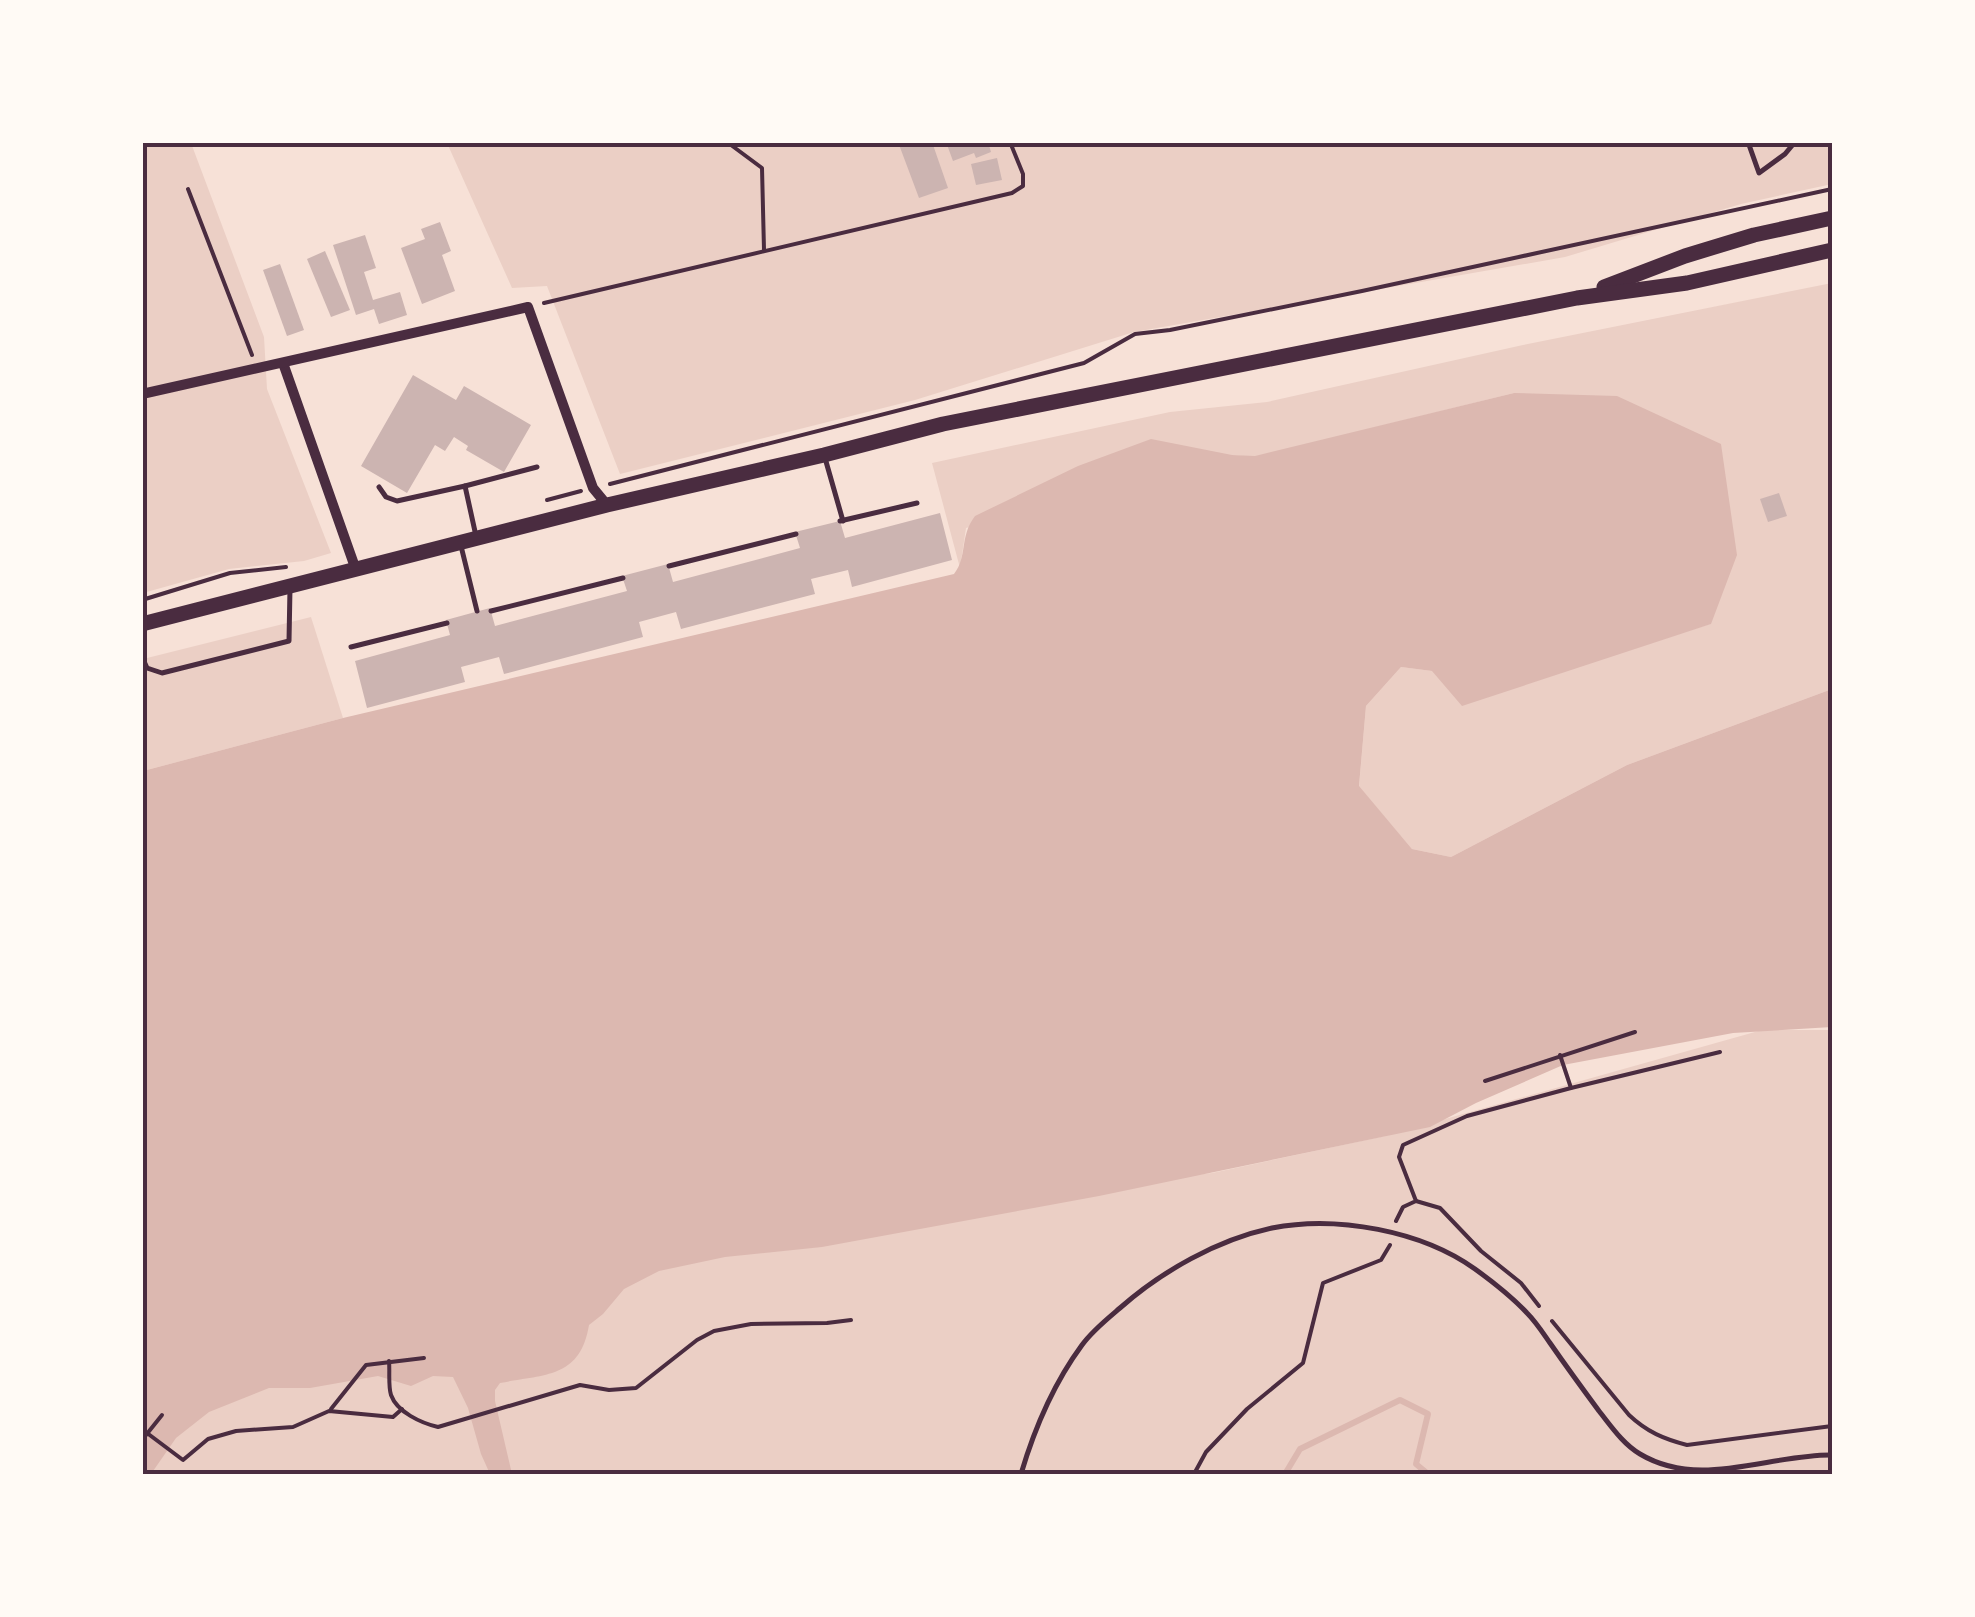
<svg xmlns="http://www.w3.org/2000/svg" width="1975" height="1617" viewBox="0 0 1975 1617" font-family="Overpass,sans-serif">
  <rect width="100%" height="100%" fill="#f7e1d7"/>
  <g fill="#ebcfc5">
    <polygon points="1832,142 1832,184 1741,204 1565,257 1134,332 915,400 620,474 547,286 512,288 447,143"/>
    <polygon points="143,143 191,143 264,337 267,389 331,553 304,561 229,569 143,593"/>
    <polygon points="1832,283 1832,689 1627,765 1451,857 1412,849 1359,787 1366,706 1401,667 1432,671 1641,646 1710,624 1514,393 1255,457 1232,455 966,528 960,568 932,463 1170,412 1267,402 1523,345"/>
    <polygon points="311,617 343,718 143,771 143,659"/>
    <polygon points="1762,1030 1832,1030 1832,1474 143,1474 143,1383 463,1258 1212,1173 1385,1136"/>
  </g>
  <path fill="#dcb8b0" d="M1514 393 1617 396 1721 444 1737 555 1711 624 1462 706 1432 671 1401 667 1366 706 1359 786 1412 849 1451 857 1627 765 1832 689V1027L1733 1033 1563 1065 1476 1103 1430 1127 1099 1196 822 1247 725 1257 659 1271 624 1289 603 1314 589 1325C580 1379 544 1374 500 1383L495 1390V1401L512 1474H490L481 1454 468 1408 453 1377 433 1376 411 1386 378 1376 310 1388H269L209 1412 176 1438 151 1474H143V771L343 718 954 574C968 556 959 537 975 516L1078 466 1151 439 1232 455 1255 456Z"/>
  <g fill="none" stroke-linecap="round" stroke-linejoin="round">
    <polyline stroke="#dcb8b0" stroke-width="6" points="1285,1474 1300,1449 1400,1400 1428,1414 1416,1464 1428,1474"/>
  </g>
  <g fill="#ccb4b1">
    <polygon points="898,142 932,142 948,188 919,198"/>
    <polygon points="946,142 988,142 991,152 976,158 974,153 953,161"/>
    <polygon points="997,158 1002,180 976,185 971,164"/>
    <polygon points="440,222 451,251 442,255 455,291 422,304 401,248 425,239 421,229"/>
    <polygon points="365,235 376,268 364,272 373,300 400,292 407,315 379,324 374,309 356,315 333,245"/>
    <polygon points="325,251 350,310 331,317 307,259"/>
    <polygon points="280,264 304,330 287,336 263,270"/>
    <polygon points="413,375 456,400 464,386 531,425 504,472 466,450 468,446 454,437 445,451 435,445 407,493 361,466"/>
    <polygon points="1779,493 1787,516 1768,522 1760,499"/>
    <polygon points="940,513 952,560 852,587 848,570 811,579 815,594 681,629 676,612 639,622 643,637 504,674 499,657 461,667 465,682 367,708 355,661 450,635 446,620 490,608 495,626 627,591 622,576 668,564 673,582 800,548 795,532 840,521 845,538"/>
  </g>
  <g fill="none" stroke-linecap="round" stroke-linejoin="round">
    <g stroke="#4a2c40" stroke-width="4">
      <polyline points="727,142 762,168 764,250"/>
      <polyline points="188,189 252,355"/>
      <polyline points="544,303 1012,193 1023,186 1023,174 1010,142"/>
      <polyline points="610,484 1084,363 1135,334 1170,330 1362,291 1832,189"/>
      <polyline points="547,500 581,491"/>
      <polyline points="142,600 230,573 286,567"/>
      <polyline points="1560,1055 1571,1088"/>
      <polyline points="1485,1081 1635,1032"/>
      <polyline points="1416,1201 1440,1208 1481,1251 1521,1283 1539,1306"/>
      <polyline points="1396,1221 1403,1207 1416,1201 1399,1157 1403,1145 1467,1116 1571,1088 1720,1052"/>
      <path d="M1552 1321 1629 1415C1647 1432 1664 1439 1687 1445L1832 1426"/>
      <path d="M389 1361C390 1371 388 1386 391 1395 397 1412 421 1423 438 1427L580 1385 609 1390 636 1388 697 1340 714 1331 751 1324 827 1323 851 1320"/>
      <polyline points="331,1409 366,1365 424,1358"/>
      <polyline points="147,1433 183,1460 208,1439 236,1431 293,1427 329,1411 393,1417 402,1409"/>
      <polyline points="142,1440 162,1415"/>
      <polyline points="1194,1474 1206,1452 1247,1409 1303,1363 1323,1283 1381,1260 1390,1245"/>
    </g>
    <g stroke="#4a2c40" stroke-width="5">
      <polyline points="1748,142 1759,173 1785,154 1795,142"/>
      <polyline points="825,458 843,521"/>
      <polyline points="465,486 537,467"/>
      <polyline points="379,487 386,497 397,501 465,486 476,536"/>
      <polyline points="840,521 917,503"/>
      <polyline points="461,546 477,611"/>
      <polyline points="669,566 796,534"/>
      <polyline points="491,611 623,578"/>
      <polyline points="351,647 447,623"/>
      <polyline points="142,657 147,668 162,673 289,641 290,588"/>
      <path d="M1021 1474C1034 1430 1054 1383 1082 1345 1092 1331 1107 1319 1120 1308 1162 1271 1217 1240 1272 1228 1337 1215 1422 1231 1475 1269 1493 1282 1512 1297 1527 1313 1536 1322 1543 1333 1550 1343 1566 1366 1582 1388 1599 1411 1611 1426 1623 1444 1640 1454 1700 1490 1769 1454 1832 1455"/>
    </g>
    <g stroke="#4a2c40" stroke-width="10">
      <polyline points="283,363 356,570"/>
      <polyline points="142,394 528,307 593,488 607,505"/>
    </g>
    <g stroke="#4a2c40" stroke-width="15">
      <polyline points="1604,287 1685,256 1754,235 1832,218"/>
      <polyline points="142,624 607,505 824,455 943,424 1577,298 1687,283 1832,250"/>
    </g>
  </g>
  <rect width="1975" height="1617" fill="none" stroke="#fffaf5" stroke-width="290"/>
  <rect x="145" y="145" width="1685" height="1327" fill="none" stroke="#4a2c40" stroke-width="4"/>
</svg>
